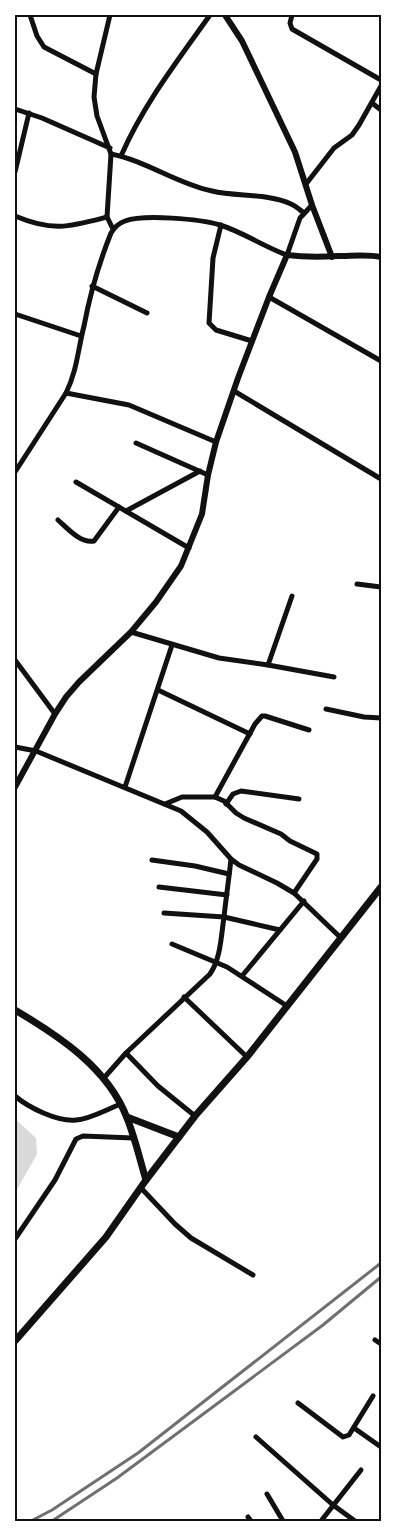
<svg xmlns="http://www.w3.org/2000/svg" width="396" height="1536" viewBox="0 0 396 1536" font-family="Helvetica,sans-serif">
  <rect width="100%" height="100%" fill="#fff"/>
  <polygon fill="#d9d9d9" points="15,1119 36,1138 37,1154 15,1193"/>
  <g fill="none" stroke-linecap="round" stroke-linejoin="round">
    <g stroke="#111" stroke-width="5">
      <polyline points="30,15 37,36 44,47 96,74"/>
      <polyline points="110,15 96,74 94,97 97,116 111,154 107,217 113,229"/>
      <polyline points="292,15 290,23 292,29 381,80"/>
      <polyline points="372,103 381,110"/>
      <polyline points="15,109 42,118 110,148"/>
      <path d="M111 154C147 161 177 184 212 191 237 197 267 193 291 204 296 206 300 210 304 213"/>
      <path d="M121 156C143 105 178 60 210 15"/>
      <polyline points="15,172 29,113"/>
      <polyline points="306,184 334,148 352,135 359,125 381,86"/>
      <path d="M15 216C53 232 69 227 107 217"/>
      <polyline points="221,225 213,258 209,323 216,330 252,341"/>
      <polyline points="92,286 147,313"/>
      <polyline points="269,297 381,361"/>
      <polyline points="15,314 81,336"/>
      <polyline points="234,391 381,479"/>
      <polyline points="66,393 129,405 216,442"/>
      <polyline points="136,443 208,475"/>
      <path d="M15 472 66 393C77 371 78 349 84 326 90 294 99 263 111 233 114 228 119 223 125 221 144 214 200 219 220 225 243 232 264 247 287 255L300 218 312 205"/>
      <polyline points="76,482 189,548"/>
      <polyline points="126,511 200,471"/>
      <path d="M58 520C67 528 81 544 94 541L119 507"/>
      <polyline points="357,584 381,587"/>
      <polyline points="131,632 219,658 268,665 334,677"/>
      <polyline points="15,660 55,714"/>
      <polyline points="268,665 292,596"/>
      <polyline points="158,690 250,734"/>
      <polyline points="326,709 364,717 381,718"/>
      <polyline points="15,747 36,751 181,811 207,832 231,859 239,865 277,883 294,893 341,938"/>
      <polyline points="125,787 172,645"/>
      <polyline points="215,797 255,724 262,716 265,716 309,730"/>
      <polyline points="165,804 182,797 215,797 224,801 236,813 244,818 281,834 290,841 317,854 317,859 294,893"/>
      <polyline points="226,804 233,794 241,791 299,799"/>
      <polyline points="152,860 195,866 229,874"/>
      <polyline points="159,887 227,895"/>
      <polyline points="164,913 224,917 280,930"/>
      <polyline points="172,944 227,967 287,1006"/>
      <polyline points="242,976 304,901"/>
      <polyline points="184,997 247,1057"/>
      <polyline points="126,1053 158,1086 195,1116"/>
      <path d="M103 1079 126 1053 210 974C221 958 221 936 224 917 226 898 229 878 231 859"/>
      <path d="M15 1096C29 1108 58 1122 76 1120 91 1119 107 1109 121 1104"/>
      <polyline points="141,1188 175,1224 191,1238 253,1275"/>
      <polyline points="15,1239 55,1180 76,1139 83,1136 133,1138"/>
      <polyline points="375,1340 381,1344"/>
      <polyline points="298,1403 343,1437 349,1435 373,1396"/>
      <polyline points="354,1428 381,1447"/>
      <polyline points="256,1437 333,1505 355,1521"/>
      <polyline points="267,1494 283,1521"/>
      <polyline points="248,1517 251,1521"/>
      <polyline points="321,1521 361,1470"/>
    </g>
    <g stroke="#111" stroke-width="6">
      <polyline points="225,15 242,41 295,152 312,205 332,257"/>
      <path d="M15 787 55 714 66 697 79 682 131 632 156 602 181 566 202 514 208 475 216 442 238 378 269 297 287 255C303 257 321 257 338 256 352 256 367 254 381 257"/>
    </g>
    <g stroke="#111" stroke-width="7">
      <path d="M15 1010C59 1036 108 1068 127 1118 135 1138 140 1160 146 1180"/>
      <polyline points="127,1117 179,1137"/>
      <polyline points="15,1341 106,1237 146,1180 195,1116 247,1057 381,887"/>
    </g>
    <g stroke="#707070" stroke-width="3">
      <polyline points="31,1521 52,1510 138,1453 381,1263"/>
      <polyline points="52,1521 117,1478 323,1325 381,1277"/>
    </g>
  </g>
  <rect width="396" height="1536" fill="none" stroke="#ffffff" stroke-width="32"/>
  <rect x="16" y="16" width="364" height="1504" fill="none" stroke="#111" stroke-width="2"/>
</svg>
